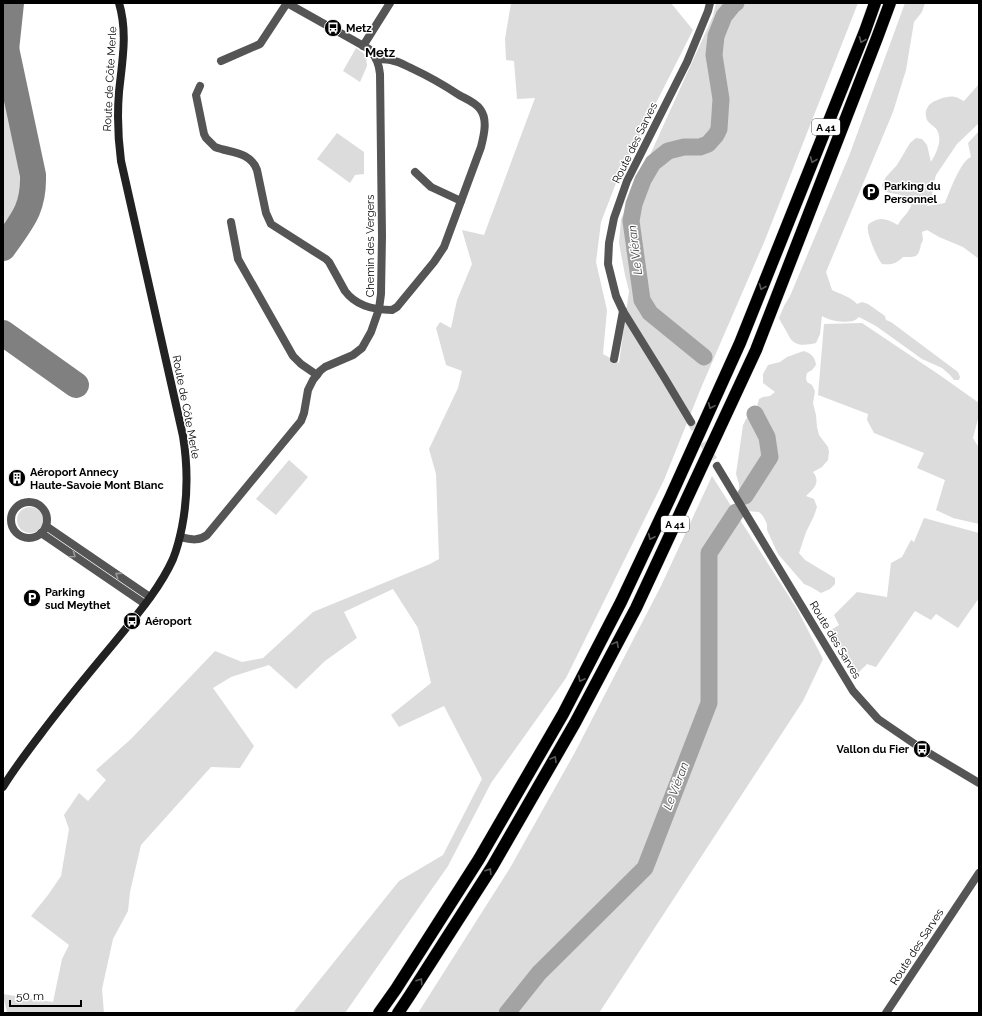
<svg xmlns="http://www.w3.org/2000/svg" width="982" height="1016" viewBox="0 0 982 1016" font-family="Raleway,sans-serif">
  <rect width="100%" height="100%" fill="#fff"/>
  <g fill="#dcdcdc">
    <polygon points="511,3 671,3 693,30 618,178 601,222 596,262 607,310 603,354 619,363 629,291 625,275 619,243 621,219 713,16 716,3 858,3 765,240 701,388 664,480 566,678 491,783 448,866 345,1013 293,1013 399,881 443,855 482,779 444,706 399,727 391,715 431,683 418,628 393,589 344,612 357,638 325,661 296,689 269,665 231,677 213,688 254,746 240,768 211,767 141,845 130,892 128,911 113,939 102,989 104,1013 7,1013 3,994 53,1002 62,959 69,945 31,916 48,895 61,876 69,829 64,815 79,793 88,801 106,780 96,770 131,739 215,651 242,662 263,658 313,612 430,564 439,559 436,474 429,449 458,388 462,371 446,365 436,328 440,322 451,328 457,300 472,264 462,230 484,235 535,98 517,99 514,61 506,60 505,39"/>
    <path d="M905 3H925L922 12 914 22 906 70 893 112 826 272 832 290C840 294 851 297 857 304L862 302 868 304 885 316 886 320 891 322 958 372 960 377 959 380H954L950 375 942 368 922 359 876 326 859 317C857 319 855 320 853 321 844 323 830 321 822 316L820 334 816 343C806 345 796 347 790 338 788 335 787 332 785 329 783 325 781 323 779 318L784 306 790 296 849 156Z"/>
    <polygon points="356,48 366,55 367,66 360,82 343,71"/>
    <path d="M3 83 22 177C22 199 16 212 3 230Z"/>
    <path d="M979 84V123L957 144 936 175 933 185 932 196 927 206 945 203C949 193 961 160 971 157L968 143 979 131V259L963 247 939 237 927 230 922 232 923 240 920 246 921 245C918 258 916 257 903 257 896 264 891 265 882 264 877 258 866 233 868 226 868 224 870 223 872 222 881 216 889 220 898 225 901 218 908 214 911 206 905 191 896 196 884 191L882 185 886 177 897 165 910 143 916 138 922 139 927 145 931 162C936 153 943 141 937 130 934 125 926 123 926 116 925 112 927 108 929 105 934 100 949 95 955 97 958 97 961 100 964 101Z"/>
    <polygon points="337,133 364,152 364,174 355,175 350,183 317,159"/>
    <polygon points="862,323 941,376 979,403 979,415 973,438 979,448 979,524 953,518 936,510 945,480 917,468 924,453 874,433 867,420 868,414 818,395 824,324"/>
    <path d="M804 351C812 354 815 357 816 365L812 370 807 373 806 378 807 382 812 385 815 391 813 403 816 415 817 427 819 435 828 447 829 452 828 460 822 467 813 472C821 482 814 489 806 496L814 499 817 507 814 516 806 532 799 553 805 560 835 578V584L830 589 821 593 811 587 804 584 778 554 767 530V524L763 516 759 512 746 511 740 500 739 484 736 474 743 425 746 419 752 415 756 410 759 399 763 397 770 396 775 392 763 383V374L768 365 780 362 787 357 798 353Z"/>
    <polygon points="289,460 308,477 276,515 256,499"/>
    <polygon points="712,476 797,609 823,659 803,701 599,1013 418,1013 510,868 574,754 661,586"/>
    <circle cx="30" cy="520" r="13"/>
    <polygon points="924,518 979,533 979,598 958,628 936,614 931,620 915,611 876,667 867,664 858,673 829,631 839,625 834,615 857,592 887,597 891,563 902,557 911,540 914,542"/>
  </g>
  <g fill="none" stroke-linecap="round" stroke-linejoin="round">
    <g stroke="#a3a3a3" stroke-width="17">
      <polyline points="704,357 650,313 642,300 631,221 634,204 643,180 653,163 668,151 684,147 700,147 708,144 716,135 719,129 721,99 714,55 716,36 724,16 733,5 736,3"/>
      <polyline points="745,496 770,457 767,437 755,414"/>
      <polyline points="507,1013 539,973 645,868 709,703 709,553 736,512"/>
    </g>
    <g stroke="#808080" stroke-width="26">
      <path d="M3 34 33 175C34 209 22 221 3 248"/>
      <polyline points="6,50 11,3"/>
      <polyline points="3,333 76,385"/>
    </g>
    <polyline stroke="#d9d9d9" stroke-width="8" stroke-dasharray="8 4" stroke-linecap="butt" points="691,422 717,466"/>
    <defs>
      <g id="motorway">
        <polyline points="379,1013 396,989 479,859 563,714 621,602 670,498 740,343 865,31 875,3"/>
        <polyline points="398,1013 410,995 492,867 575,723 636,608 756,350 877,38 890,3"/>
      </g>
    </defs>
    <use href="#motorway" stroke="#dbdbdb" stroke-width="13"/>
    <g stroke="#555" stroke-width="8">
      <polyline points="363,46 390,3"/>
      <polyline points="221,61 260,44 287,3"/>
      <path d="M200 86 196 95 204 134 206 138 215 147C230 153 250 151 257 170L266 213 271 224 326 259 329 262 345 291C356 306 375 310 392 310L397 307 434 262 444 247 481 147C484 135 488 119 480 109 475 102 466 99 459 95 444 85 428 76 411 68 406 66 400 62 394 61 389 59 382 59 376 59"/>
      <polyline points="415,172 431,187 461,201"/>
      <polyline points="231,222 238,259 293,356 301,364 317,375"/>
      <polyline points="614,359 623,311"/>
      <polyline points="691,422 664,377 623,311 616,296 608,264 609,243 614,218 627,181 687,62 708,11 710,3"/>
      <polyline points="717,466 853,691 878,719 922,749 979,783"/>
      <circle cx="29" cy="520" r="18"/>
      <polyline points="46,526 150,597"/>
      <polyline points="41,533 145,604"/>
      <path d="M180 537C190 539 198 542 207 535L301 421 304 413 308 390 313 380 320 371 325 367 353 355 362 348 371 332 379 309 381 294 382 236 380 74C379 64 376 56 369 49L287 3"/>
      <polyline points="886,1013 979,873"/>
    </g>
    <path stroke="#222" stroke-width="8" d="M3 787C14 769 27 752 40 735 63 704 89 673 114 643 135 617 159 590 173 559 177 549 180 537 182 527 188 496 188 467 183 436L121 161C118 138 117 116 119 92 122 62 128 33 119 3"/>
    <use href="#motorway" stroke="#000" stroke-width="12"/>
  </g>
  <defs><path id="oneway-chevron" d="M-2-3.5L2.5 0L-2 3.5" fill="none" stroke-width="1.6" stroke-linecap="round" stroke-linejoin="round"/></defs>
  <g stroke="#595959">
    <use href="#oneway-chevron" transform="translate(862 40) rotate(112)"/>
    <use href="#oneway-chevron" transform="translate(813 160) rotate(112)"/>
    <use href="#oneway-chevron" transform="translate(762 287) rotate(112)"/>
    <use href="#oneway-chevron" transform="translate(711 406) rotate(114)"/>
    <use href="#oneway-chevron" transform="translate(651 537) rotate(115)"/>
    <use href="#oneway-chevron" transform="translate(616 644) rotate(-62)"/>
    <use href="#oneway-chevron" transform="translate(581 679) rotate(117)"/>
    <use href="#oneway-chevron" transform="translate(554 759) rotate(-60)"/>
    <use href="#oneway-chevron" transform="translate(489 871) rotate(-58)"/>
    <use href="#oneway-chevron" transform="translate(420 981) rotate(-57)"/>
  </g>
  <g stroke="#999">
    <use href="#oneway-chevron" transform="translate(73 555) rotate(35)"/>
    <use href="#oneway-chevron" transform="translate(118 575) rotate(-146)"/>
  </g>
  <defs>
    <symbol id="bus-disc" viewBox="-11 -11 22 22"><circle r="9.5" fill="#000" stroke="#fff"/><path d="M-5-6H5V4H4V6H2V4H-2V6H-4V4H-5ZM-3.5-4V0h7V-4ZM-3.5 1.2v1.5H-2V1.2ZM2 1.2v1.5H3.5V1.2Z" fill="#fff"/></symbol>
    <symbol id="parking-disc" viewBox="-11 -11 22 22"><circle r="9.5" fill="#000" stroke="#fff"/><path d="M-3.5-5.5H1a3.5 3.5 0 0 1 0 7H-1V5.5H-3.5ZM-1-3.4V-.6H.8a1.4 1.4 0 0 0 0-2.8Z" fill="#fff"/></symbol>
    <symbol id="building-disc" viewBox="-11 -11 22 22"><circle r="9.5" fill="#000" stroke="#fff"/><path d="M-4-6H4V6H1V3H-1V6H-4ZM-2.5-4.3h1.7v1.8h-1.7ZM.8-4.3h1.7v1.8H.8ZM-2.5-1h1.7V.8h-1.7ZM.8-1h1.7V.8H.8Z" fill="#fff"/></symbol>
  </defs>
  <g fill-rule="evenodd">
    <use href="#bus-disc" x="323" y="18" width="20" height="20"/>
    <use href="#parking-disc" x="861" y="182" width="20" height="20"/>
    <use href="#building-disc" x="7" y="468" width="20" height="20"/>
    <use href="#parking-disc" x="22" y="588" width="20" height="20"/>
    <use href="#bus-disc" x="122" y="611" width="20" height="20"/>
    <use href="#bus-disc" x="912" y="739" width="20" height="20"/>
  </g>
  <g text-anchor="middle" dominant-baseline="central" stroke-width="3" stroke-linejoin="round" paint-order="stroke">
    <g fill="#fff" stroke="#4c4c4c" stroke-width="1">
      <rect x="812" y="119" width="28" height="16" rx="3"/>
      <rect x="661" y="516" width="28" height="16" rx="3"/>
    </g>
    <g font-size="10" font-weight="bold" fill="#000">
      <text x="826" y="127">A 41</text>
      <text x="675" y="524">A 41</text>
    </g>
    <g font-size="11" font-weight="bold" fill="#000" stroke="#fff" text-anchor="start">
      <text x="346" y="28">Metz</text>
      <text x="884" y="186">Parking du<tspan x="884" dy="13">Personnel</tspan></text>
      <text x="30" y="472">Aéroport Annecy<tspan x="30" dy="13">Haute-Savoie Mont Blanc</tspan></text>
      <text x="45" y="592">Parking<tspan x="45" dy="13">sud Meythet</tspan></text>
      <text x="145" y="621">Aéroport</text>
      <text x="909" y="749" text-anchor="end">Vallon du Fier</text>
    </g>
    <g font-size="11" fill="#000" stroke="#fff">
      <text transform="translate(110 79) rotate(-87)">Route de Côte Merle</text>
      <text transform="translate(635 143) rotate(-64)">Route des Sarves</text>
      <text transform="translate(370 246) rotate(-90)">Chemin des Vergers</text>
      <text transform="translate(186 407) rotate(79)">Route de Côte Merle</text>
      <text transform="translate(835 640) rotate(59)">Route des Sarves</text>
      <text transform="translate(917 947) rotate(-57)">Route des Sarves</text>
    </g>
    <g font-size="12" font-style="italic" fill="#444" stroke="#fff">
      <text transform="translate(635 250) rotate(-97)">Le Viéran</text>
      <text transform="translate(676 786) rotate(-69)">Le Viéran</text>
    </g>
    <g font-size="13" font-weight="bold" fill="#000" stroke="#fff">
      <text x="380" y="52">Metz</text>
    </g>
  </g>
  <rect width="982" height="1016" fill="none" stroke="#000000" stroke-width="8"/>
  <path d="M10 1000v6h71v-6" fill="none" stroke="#000000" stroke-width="2"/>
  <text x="16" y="1000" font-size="12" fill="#000000" stroke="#ffffff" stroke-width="3" paint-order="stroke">50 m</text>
</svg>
